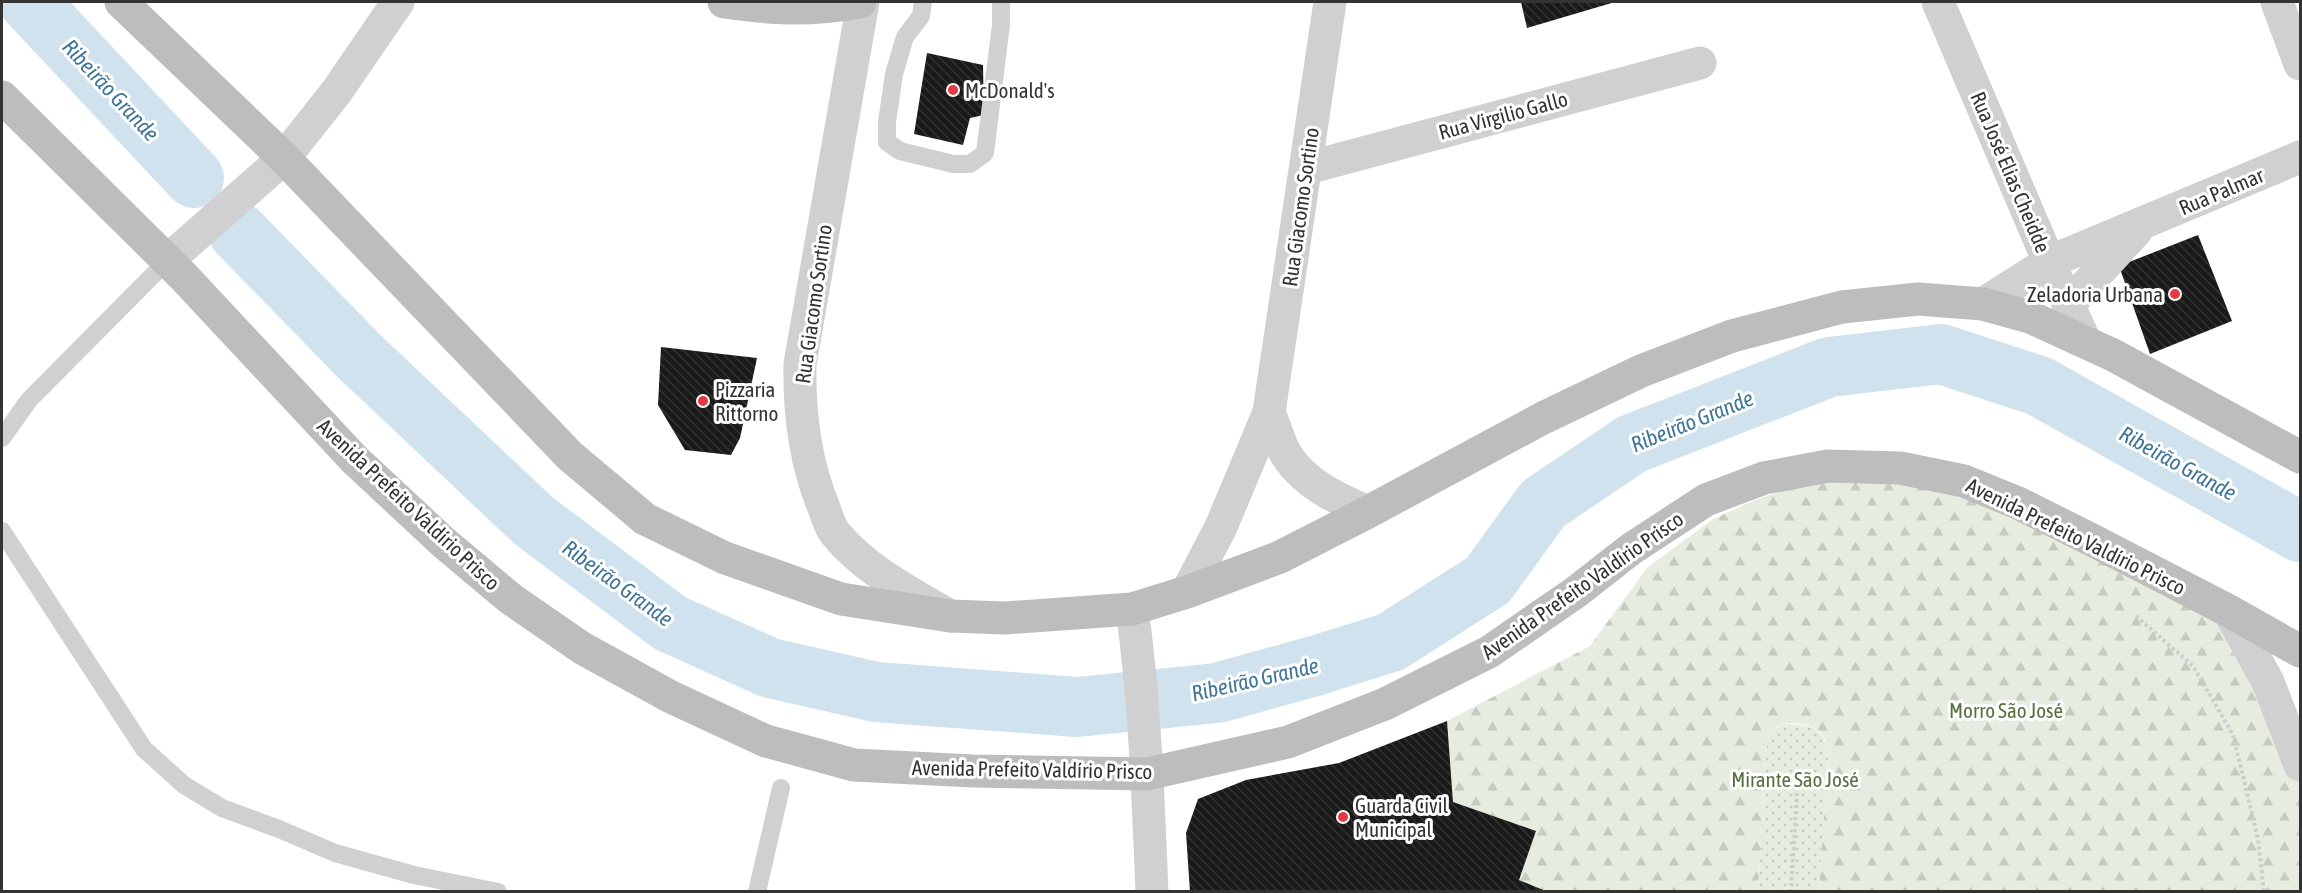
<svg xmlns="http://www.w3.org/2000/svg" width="2302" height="893" viewBox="0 0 2302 893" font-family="'Asap Condensed',sans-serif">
  <defs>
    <pattern id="grass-dots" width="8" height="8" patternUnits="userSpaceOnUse" patternTransform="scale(1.5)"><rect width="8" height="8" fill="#e6ecdf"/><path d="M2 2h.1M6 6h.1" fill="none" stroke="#c6cbc0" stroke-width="1.8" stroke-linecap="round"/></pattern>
    <pattern id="forest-firs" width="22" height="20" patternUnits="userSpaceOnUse" patternTransform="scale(1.5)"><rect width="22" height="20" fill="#e6ecdf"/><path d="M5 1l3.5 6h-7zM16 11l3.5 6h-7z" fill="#c6cbc0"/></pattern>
    <pattern id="building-back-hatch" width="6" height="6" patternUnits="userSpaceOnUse" patternTransform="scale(1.5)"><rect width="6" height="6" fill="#1a1a1a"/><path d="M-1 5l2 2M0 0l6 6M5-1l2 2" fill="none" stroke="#333"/></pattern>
  </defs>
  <rect width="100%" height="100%" fill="#fff"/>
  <path fill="url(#grass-dots)" d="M1784 724C1812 725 1825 726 1828 757L1819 891 1758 892 1767 741 1772 731Z"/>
  <path fill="url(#forest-firs)" d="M1844 475 1957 486 2206 606 2280 713 2300 784V891H1819L1828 757C1827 748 1827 740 1821 733 1815 725 1794 721 1784 724 1775 726 1771 733 1767 741L1758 891H1544L1519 880 1536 831 1453 802 1447 721 1590 646 1647 568 1713 519 1758 499 1802 483Z"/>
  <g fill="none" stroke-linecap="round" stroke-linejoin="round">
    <g stroke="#cfe2ee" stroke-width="60">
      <polyline points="29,2 194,178"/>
      <polyline points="238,232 359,356 534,521 670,623 770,668 876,692 1077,707 1217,693 1318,665 1391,642 1488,580 1543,504 1632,444 1829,367 1941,354 2039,386 2300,532"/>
    </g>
  </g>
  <g fill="url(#building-back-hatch)">
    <polygon points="1521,2 1615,2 1527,28"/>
    <polygon points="927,53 983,65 984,115 970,118 963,145 914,134"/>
    <polygon points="2198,235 2232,321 2150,354 2119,266"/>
    <polygon points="661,347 757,358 740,438 731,455 685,450 658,405"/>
    <polygon points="1447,721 1453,802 1536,831 1519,880 1548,892 1190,892 1186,833 1198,799 1246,780 1339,763"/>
  </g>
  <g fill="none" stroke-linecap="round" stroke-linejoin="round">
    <g stroke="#cdcdcd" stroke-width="4" stroke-dasharray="3 3" stroke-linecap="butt">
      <polyline points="2136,616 2193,666 2233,735 2258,839 2264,892"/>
      <polyline points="1791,892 1798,775"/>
    </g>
    <g stroke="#d0d0d0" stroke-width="18">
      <polyline points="923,2 921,16 905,37 894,74 887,122 887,142 900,151 953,164 970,164 985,153 1001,25 1001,2"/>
      <polyline points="2,438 29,400 167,261"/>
      <polyline points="2,531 144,749 184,785 222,808 279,829 335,853 414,875 498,892"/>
      <polyline points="757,892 781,788"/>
    </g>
    <g stroke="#d0d0d0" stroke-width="33">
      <path d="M863 2 800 364C799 413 805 462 824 508 827 516 830 527 835 533 865 570 909 592 950 616"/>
      <polyline points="1938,2 2049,262 2085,341"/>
      <polyline points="2277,2 2300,64"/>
      <polyline points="1307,168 1700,63"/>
      <polyline points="167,261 284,158 337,91 398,2"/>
      <polyline points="1983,304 2049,262 2300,157"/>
      <polyline points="2069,304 2136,231"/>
      <path d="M1269 412C1275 426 1279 443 1287 456 1306 485 1338 499 1368 512"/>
      <polyline points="1187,592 1221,527 1269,412 1330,2"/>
      <path d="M1132 609C1145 702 1148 797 1152 892"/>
      <polyline points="2229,611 2268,682 2300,765"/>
    </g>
    <g stroke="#bdbdbd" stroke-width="33">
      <polyline points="121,2 284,158 570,456 645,519 725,558 841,599 950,616 1005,618 1132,609 1187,592 1280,557 1368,512 1543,418 1641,371 1732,336 1842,307 1918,299 1983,304 2030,317 2113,355 2300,457"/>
      <path d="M724 2C775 9 809 11 860 2"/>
      <polyline points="2,97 184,277 354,459 443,542 511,599 582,648 671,697 766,741 854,765 973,771 1147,774 1288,742 1385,704 1489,652 1576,592 1631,549 1706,500 1764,478 1828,466 1900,468 1964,481 2018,503 2092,540 2229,611 2300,651"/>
    </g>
  </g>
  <g fill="#e63946" stroke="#fff" stroke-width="2">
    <circle cx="953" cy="90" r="6"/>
    <circle cx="2175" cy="294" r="6"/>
    <circle cx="703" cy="401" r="6"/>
    <circle cx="1343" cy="817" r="6"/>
  </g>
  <g text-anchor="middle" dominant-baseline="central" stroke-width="6" stroke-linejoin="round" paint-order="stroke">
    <g font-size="21" fill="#333" stroke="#fff" text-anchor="start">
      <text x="965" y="90">McDonald's</text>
      <text x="2163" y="294" text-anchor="end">Zeladoria Urbana</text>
      <text x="715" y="389">Pizzaria<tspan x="715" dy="24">Rittorno</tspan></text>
      <text x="1355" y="805">Guarda Civil<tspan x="1355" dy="24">Municipal</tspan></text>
    </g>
    <g font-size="21" fill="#333" stroke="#fff">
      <text transform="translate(1503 115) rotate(-15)">Rua Virgilio Gallo</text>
      <text transform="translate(2011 172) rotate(67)">Rua José Elias Cheidde</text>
      <text transform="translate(2221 191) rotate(-23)">Rua Palmar</text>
      <text transform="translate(1300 207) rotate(-82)">Rua Giacomo Sortino</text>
      <text transform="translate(813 304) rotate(-82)">Rua Giacomo Sortino</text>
      <text transform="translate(409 504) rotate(43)">Avenida Prefeito Valdírio Prisco</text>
      <text transform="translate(2076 536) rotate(26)">Avenida Prefeito Valdírio Prisco</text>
      <text transform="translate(1582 585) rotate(-35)">Avenida Prefeito Valdírio Prisco</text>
      <text transform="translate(1032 769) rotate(1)">Avenida Prefeito Valdírio Prisco</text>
    </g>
    <g font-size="21" fill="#56703f" stroke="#fff">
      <text x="2006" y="710">Morro São José</text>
      <text x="1795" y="779">Mirante São José</text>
    </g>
    <g font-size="22" font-style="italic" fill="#3f7597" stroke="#fff">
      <text transform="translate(111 90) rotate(47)">Ribeirão Grande</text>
      <text transform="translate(1692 421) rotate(-22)">Ribeirão Grande</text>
      <text transform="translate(2178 463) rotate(29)">Ribeirão Grande</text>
      <text transform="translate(618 583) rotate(36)">Ribeirão Grande</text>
      <text transform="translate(1255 679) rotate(-13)">Ribeirão Grande</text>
    </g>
  </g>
  <rect width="2302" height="893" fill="none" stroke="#333333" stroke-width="6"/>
</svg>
